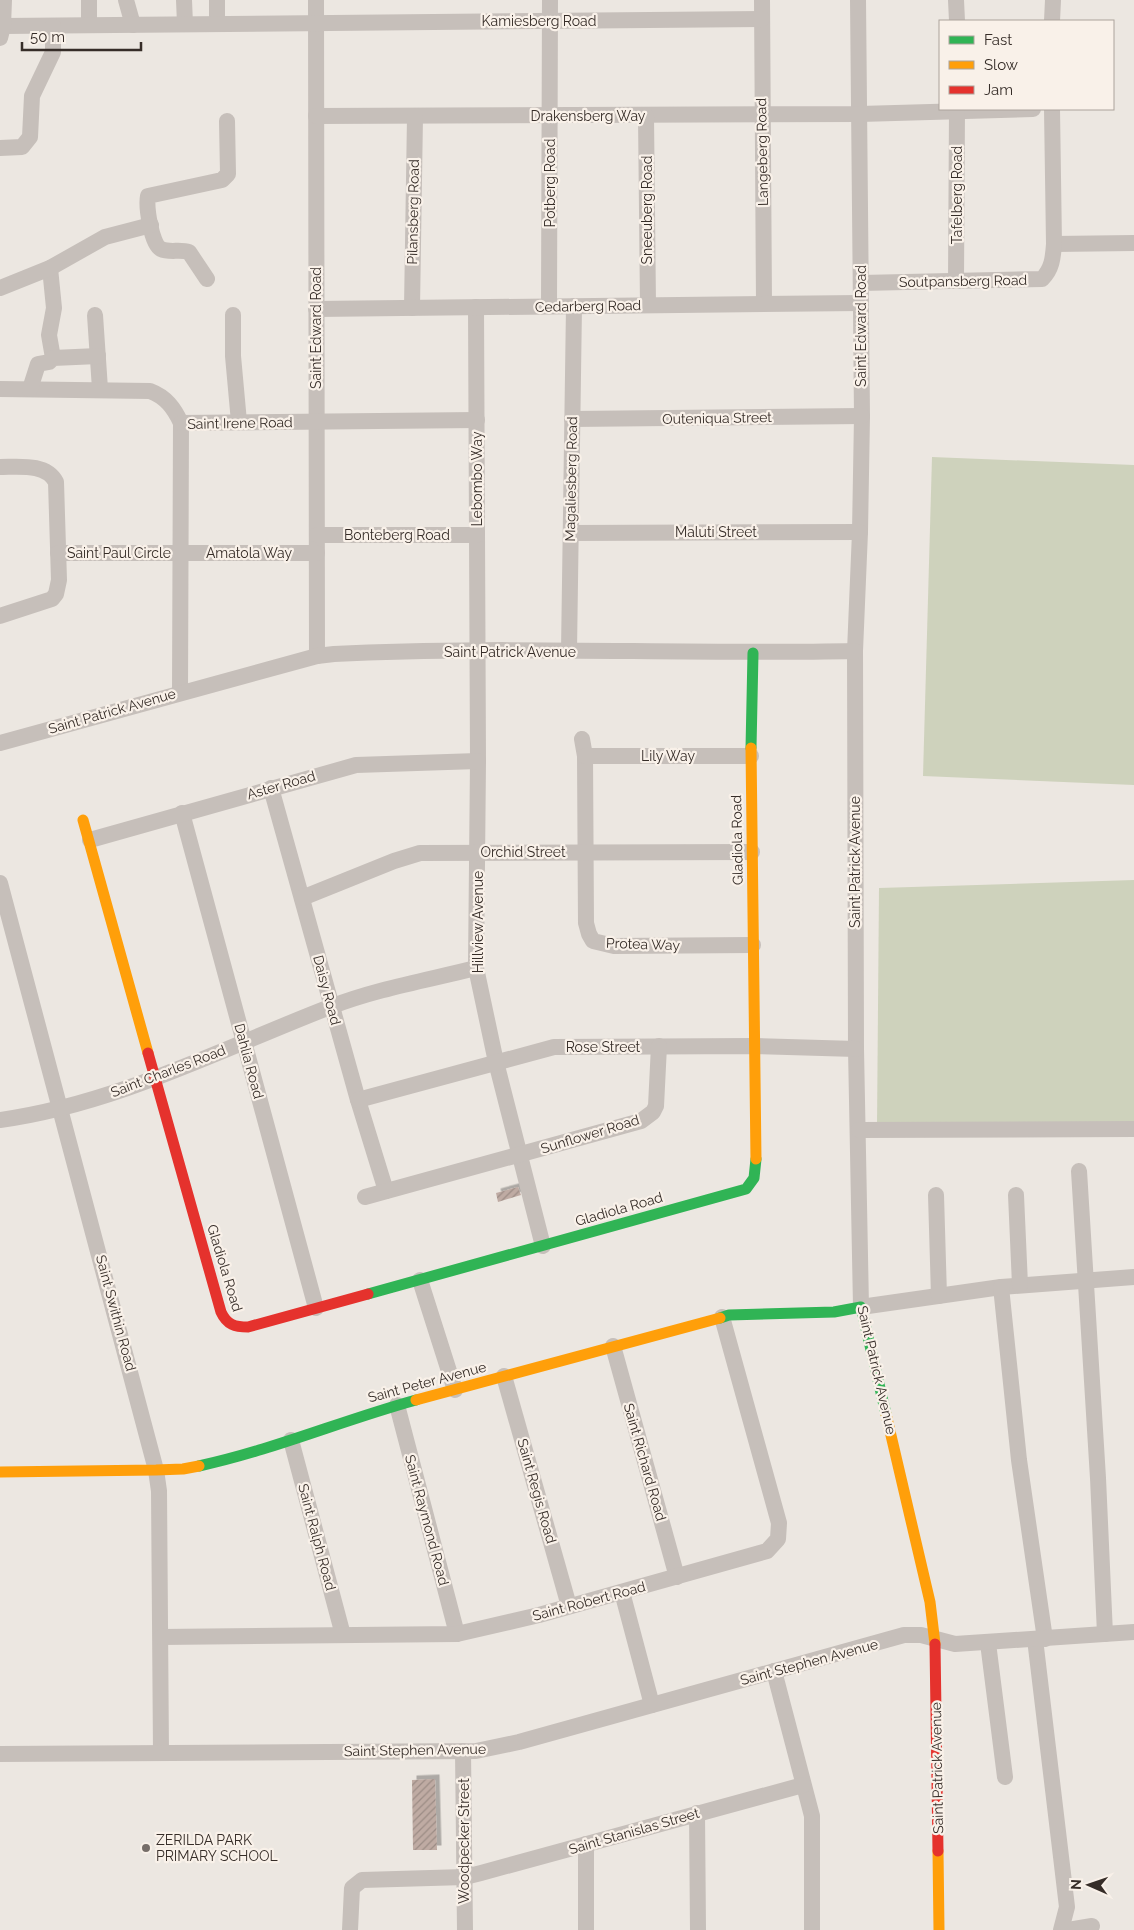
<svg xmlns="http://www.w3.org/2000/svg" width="1134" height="1930" viewBox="0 0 1134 1930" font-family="Raleway,sans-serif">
  <defs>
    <pattern id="building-hatch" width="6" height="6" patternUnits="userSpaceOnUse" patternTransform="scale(1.25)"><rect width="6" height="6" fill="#bfaba3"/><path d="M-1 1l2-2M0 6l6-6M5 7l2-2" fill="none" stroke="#9c8c85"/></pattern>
    <filter id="shadow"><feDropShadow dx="4.5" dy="-4.5" stdDeviation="0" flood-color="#0004"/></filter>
  </defs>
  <rect width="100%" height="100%" fill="#ece7e1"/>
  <g fill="#ced2bc">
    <polygon points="932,457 1134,465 1134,785 923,776"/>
    <polygon points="1134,880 1134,1123 877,1127 879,888"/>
  </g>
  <g fill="url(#building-hatch)" filter="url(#shadow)">
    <polygon points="518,1187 521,1195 498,1202 496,1193"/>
    <polygon points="435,1779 437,1850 413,1850 412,1780"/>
  </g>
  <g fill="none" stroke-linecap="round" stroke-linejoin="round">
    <g stroke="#c6bfba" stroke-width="16">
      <polyline points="89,0 89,25"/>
      <polyline points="126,0 133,25"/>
      <polyline points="184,0 185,24"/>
      <polyline points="217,0 217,24"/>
      <polyline points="316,0 317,656"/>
      <polyline points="762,0 764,304"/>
      <polyline points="858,0 862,416 860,532 855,651 856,1049 861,1307 1001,1287 1134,1277"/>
      <polyline points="956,0 957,21"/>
      <polyline points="1052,21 1053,0"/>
      <polyline points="3,26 762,19"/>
      <polyline points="0,38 3,26 4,0"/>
      <polyline points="316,116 860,114 1033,109"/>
      <polyline points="646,116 648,305"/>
      <polyline points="0,148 22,147 30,137 32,96 53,52 53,26"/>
      <polyline points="1054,244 1134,243"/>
      <polyline points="50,268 54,308 49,335 53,358"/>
      <path d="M207 279 189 252C180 249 169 253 161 249 151 244 146 206 148 196L222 180 228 174 227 121"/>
      <polyline points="956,281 957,109"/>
      <path d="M861 283 1042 279C1052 269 1053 258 1054 244L1052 109"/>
      <polyline points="0,288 50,268 105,237 151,225"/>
      <polyline points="549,306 550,0"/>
      <polyline points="476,307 478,761 476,968 496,1062 543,1246"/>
      <polyline points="412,308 415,116"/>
      <polyline points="316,309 860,303"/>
      <polyline points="95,315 100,389"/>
      <polyline points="233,315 233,356 239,422"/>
      <path d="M0 389 150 391C166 397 174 408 181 423L180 692"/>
      <polyline points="30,389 38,364 49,362 53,358 98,356"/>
      <polyline points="572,419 862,416"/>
      <polyline points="181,423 477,420"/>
      <path d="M0 467C19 467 46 463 56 482L59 580 56 594 52 599 0 616"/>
      <polyline points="571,533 860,532"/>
      <polyline points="317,535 477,535"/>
      <polyline points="58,553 317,553"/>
      <polyline points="569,651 574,306"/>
      <polyline points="582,739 585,756 586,923 589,934 593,941 614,946 753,945"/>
      <path d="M0 743 317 656 334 654C507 645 681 655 855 651"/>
      <polyline points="585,756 751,756"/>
      <polyline points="271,788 358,1100 386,1191"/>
      <polyline points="182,813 316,1308"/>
      <polyline points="90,840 356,765 478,761"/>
      <polyline points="0,883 156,1470 159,1491 161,1753"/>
      <polyline points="302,898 394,861 420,853 752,852"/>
      <polyline points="358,1100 554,1047 754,1046 856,1049"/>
      <path d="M0 1120C116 1104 221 1049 330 1007 376 989 428 980 476 968"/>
      <polyline points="859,1130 1134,1129"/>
      <polyline points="1079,1171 1098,1478 1105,1634"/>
      <polyline points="936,1195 939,1296"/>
      <polyline points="1016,1195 1020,1285"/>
      <polyline points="365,1197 641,1121 653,1112 656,1106 659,1046"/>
      <polyline points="420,1280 455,1390"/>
      <polyline points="1001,1287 1019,1460 1045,1639"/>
      <polyline points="613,1346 677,1577"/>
      <polyline points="504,1376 569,1606"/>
      <polyline points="397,1405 457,1634"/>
      <polyline points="291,1440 343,1635"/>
      <polyline points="622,1592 652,1705"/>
      <polyline points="161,1637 457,1634 539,1615 767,1551 778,1539 779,1523 722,1317"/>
      <polyline points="1035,1639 1067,1907 1061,1930"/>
      <polyline points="988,1643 1005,1777"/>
      <polyline points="774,1671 812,1816 812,1930"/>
      <polyline points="463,1751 465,1930"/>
      <polyline points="0,1754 476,1751 519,1742 904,1635 921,1635 955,1644 1134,1632"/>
      <polyline points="697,1813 698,1930"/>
      <polyline points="586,1844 586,1930"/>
      <polyline points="350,1930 352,1888 362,1880 465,1877 481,1873 803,1785"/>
      <polyline points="1068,1930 1092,1926"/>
    </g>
    <g stroke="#30b455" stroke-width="11">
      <polyline points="751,748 753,653"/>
      <polyline points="368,1294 746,1189 754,1178 756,1159"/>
      <polyline points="720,1318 729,1315 834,1312 861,1307 886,1414"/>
      <path d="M199 1466C273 1450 343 1420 416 1400"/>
    </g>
    <g stroke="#ff9f0a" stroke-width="11">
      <polyline points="751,748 756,1159"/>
      <polyline points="83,820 148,1053"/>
      <polyline points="416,1400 720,1318"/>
      <polyline points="886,1414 930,1602 935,1644"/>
      <polyline points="0,1472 156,1470 183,1469 199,1466"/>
      <polyline points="938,1851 939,1930"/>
    </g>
    <g stroke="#e5322d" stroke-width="11">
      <path d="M148 1053 221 1312C227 1325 235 1327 248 1327L368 1294"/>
      <polyline points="935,1644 938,1851"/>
    </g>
  </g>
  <circle fill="#766e69" stroke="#f9f1e9" stroke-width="2" cx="146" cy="1848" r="5"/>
  <g text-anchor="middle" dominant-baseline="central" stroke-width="4.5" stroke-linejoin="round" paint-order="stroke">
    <g font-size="14" fill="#362d28" stroke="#f9f1e9">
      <text x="539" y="21">Kamiesberg Road</text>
      <text x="588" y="116">Drakensberg Way</text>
      <text transform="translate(762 152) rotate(-91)">Langeberg Road</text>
      <text transform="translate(550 183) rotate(-90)">Potberg Road</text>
      <text transform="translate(957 195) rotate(-90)">Tafelberg Road</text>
      <text transform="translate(647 210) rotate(-90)">Sneeuberg Road</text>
      <text transform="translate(413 212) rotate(-89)">Pilansberg Road</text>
      <text transform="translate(963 281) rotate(-1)">Soutpansberg Road</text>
      <text transform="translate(588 306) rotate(-1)">Cedarberg Road</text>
      <text transform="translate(861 326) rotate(-90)">Saint Edward Road</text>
      <text transform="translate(316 328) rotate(-90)">Saint Edward Road</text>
      <text transform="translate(717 418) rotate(-1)">Outeniqua Street</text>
      <text transform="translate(240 423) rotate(-1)">Saint Irene Road</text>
      <text transform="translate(477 479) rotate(-90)">Lebombo Way</text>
      <text transform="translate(571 479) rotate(-89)">Magaliesberg Road</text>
      <text x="716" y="532">Maluti Street</text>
      <text x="397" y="535">Bonteberg Road</text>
      <text x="119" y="553">Saint Paul Circle</text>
      <text x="249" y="553">Amatola Way</text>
      <text x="510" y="652">Saint Patrick Avenue</text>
      <text transform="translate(112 711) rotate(-16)">Saint Patrick Avenue</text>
      <text x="668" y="756">Lily Way</text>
      <text transform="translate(281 785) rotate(-16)">Aster Road</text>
      <text transform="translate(737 840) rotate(-91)">Gladiola Road</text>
      <text x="523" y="852">Orchid Street</text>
      <text transform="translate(855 862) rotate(-90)">Saint Patrick Avenue</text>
      <text transform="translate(478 922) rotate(-90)">Hillview Avenue</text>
      <text transform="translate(643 944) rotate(2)">Protea Way</text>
      <text transform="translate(327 990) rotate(75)">Daisy Road</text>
      <text x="603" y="1047">Rose Street</text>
      <text transform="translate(249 1061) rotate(75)">Dahlia Road</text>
      <text transform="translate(168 1071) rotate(-21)">Saint Charles Road</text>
      <text transform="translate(590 1134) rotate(-17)">Sunflower Road</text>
      <text transform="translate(619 1209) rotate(-16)">Gladiola Road</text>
      <text transform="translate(225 1268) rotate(73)">Gladiola Road</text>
      <text transform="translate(116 1313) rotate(75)">Saint Swithin Road</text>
      <text transform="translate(877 1370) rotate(77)">Saint Patrick Avenue</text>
      <text transform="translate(427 1382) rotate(-15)">Saint Peter Avenue</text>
      <text transform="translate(645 1462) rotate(74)">Saint Richard Road</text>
      <text transform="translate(537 1491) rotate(74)">Saint Regis Road</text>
      <text transform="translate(427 1520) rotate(75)">Saint Raymond Road</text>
      <text transform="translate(317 1537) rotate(75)">Saint Ralph Road</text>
      <text transform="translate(589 1601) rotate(-15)">Saint Robert Road</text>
      <text transform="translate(809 1662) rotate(-15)">Saint Stephen Avenue</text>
      <text transform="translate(415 1750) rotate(-1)">Saint Stephen Avenue</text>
      <text transform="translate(937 1768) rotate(-91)">Saint Patrick Avenue</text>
      <text transform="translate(634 1831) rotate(-16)">Saint Stanislas Street</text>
      <text transform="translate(464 1841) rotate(-90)">Woodpecker Street</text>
    </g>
    <g font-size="14" fill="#362d28" stroke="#f9f1e9" text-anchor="start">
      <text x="156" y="1840">ZERILDA PARK<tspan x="156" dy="16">PRIMARY SCHOOL</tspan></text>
    </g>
  </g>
  <rect x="939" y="20" width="175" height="90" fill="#f9f1e9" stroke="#aba39c"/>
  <rect x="949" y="36" width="25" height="8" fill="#30b455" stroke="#aba39c"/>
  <text x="984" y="45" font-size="15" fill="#362d28">Fast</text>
  <rect x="949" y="61" width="25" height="8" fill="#ff9f0a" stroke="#aba39c"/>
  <text x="984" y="70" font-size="15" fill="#362d28">Slow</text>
  <rect x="949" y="86" width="25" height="8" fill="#e5322d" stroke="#aba39c"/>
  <text x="984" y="95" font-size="15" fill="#362d28">Jam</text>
  <g transform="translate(1089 1885) rotate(272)" stroke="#f9f1e9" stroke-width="4" paint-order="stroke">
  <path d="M0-4L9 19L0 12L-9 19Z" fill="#362d28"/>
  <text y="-8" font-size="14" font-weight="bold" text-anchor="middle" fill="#362d28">N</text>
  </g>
  <path d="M22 42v8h119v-8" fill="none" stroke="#362d28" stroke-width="2.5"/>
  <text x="30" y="42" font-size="15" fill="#362d28" stroke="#f9f1e9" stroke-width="4" paint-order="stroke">50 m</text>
</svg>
